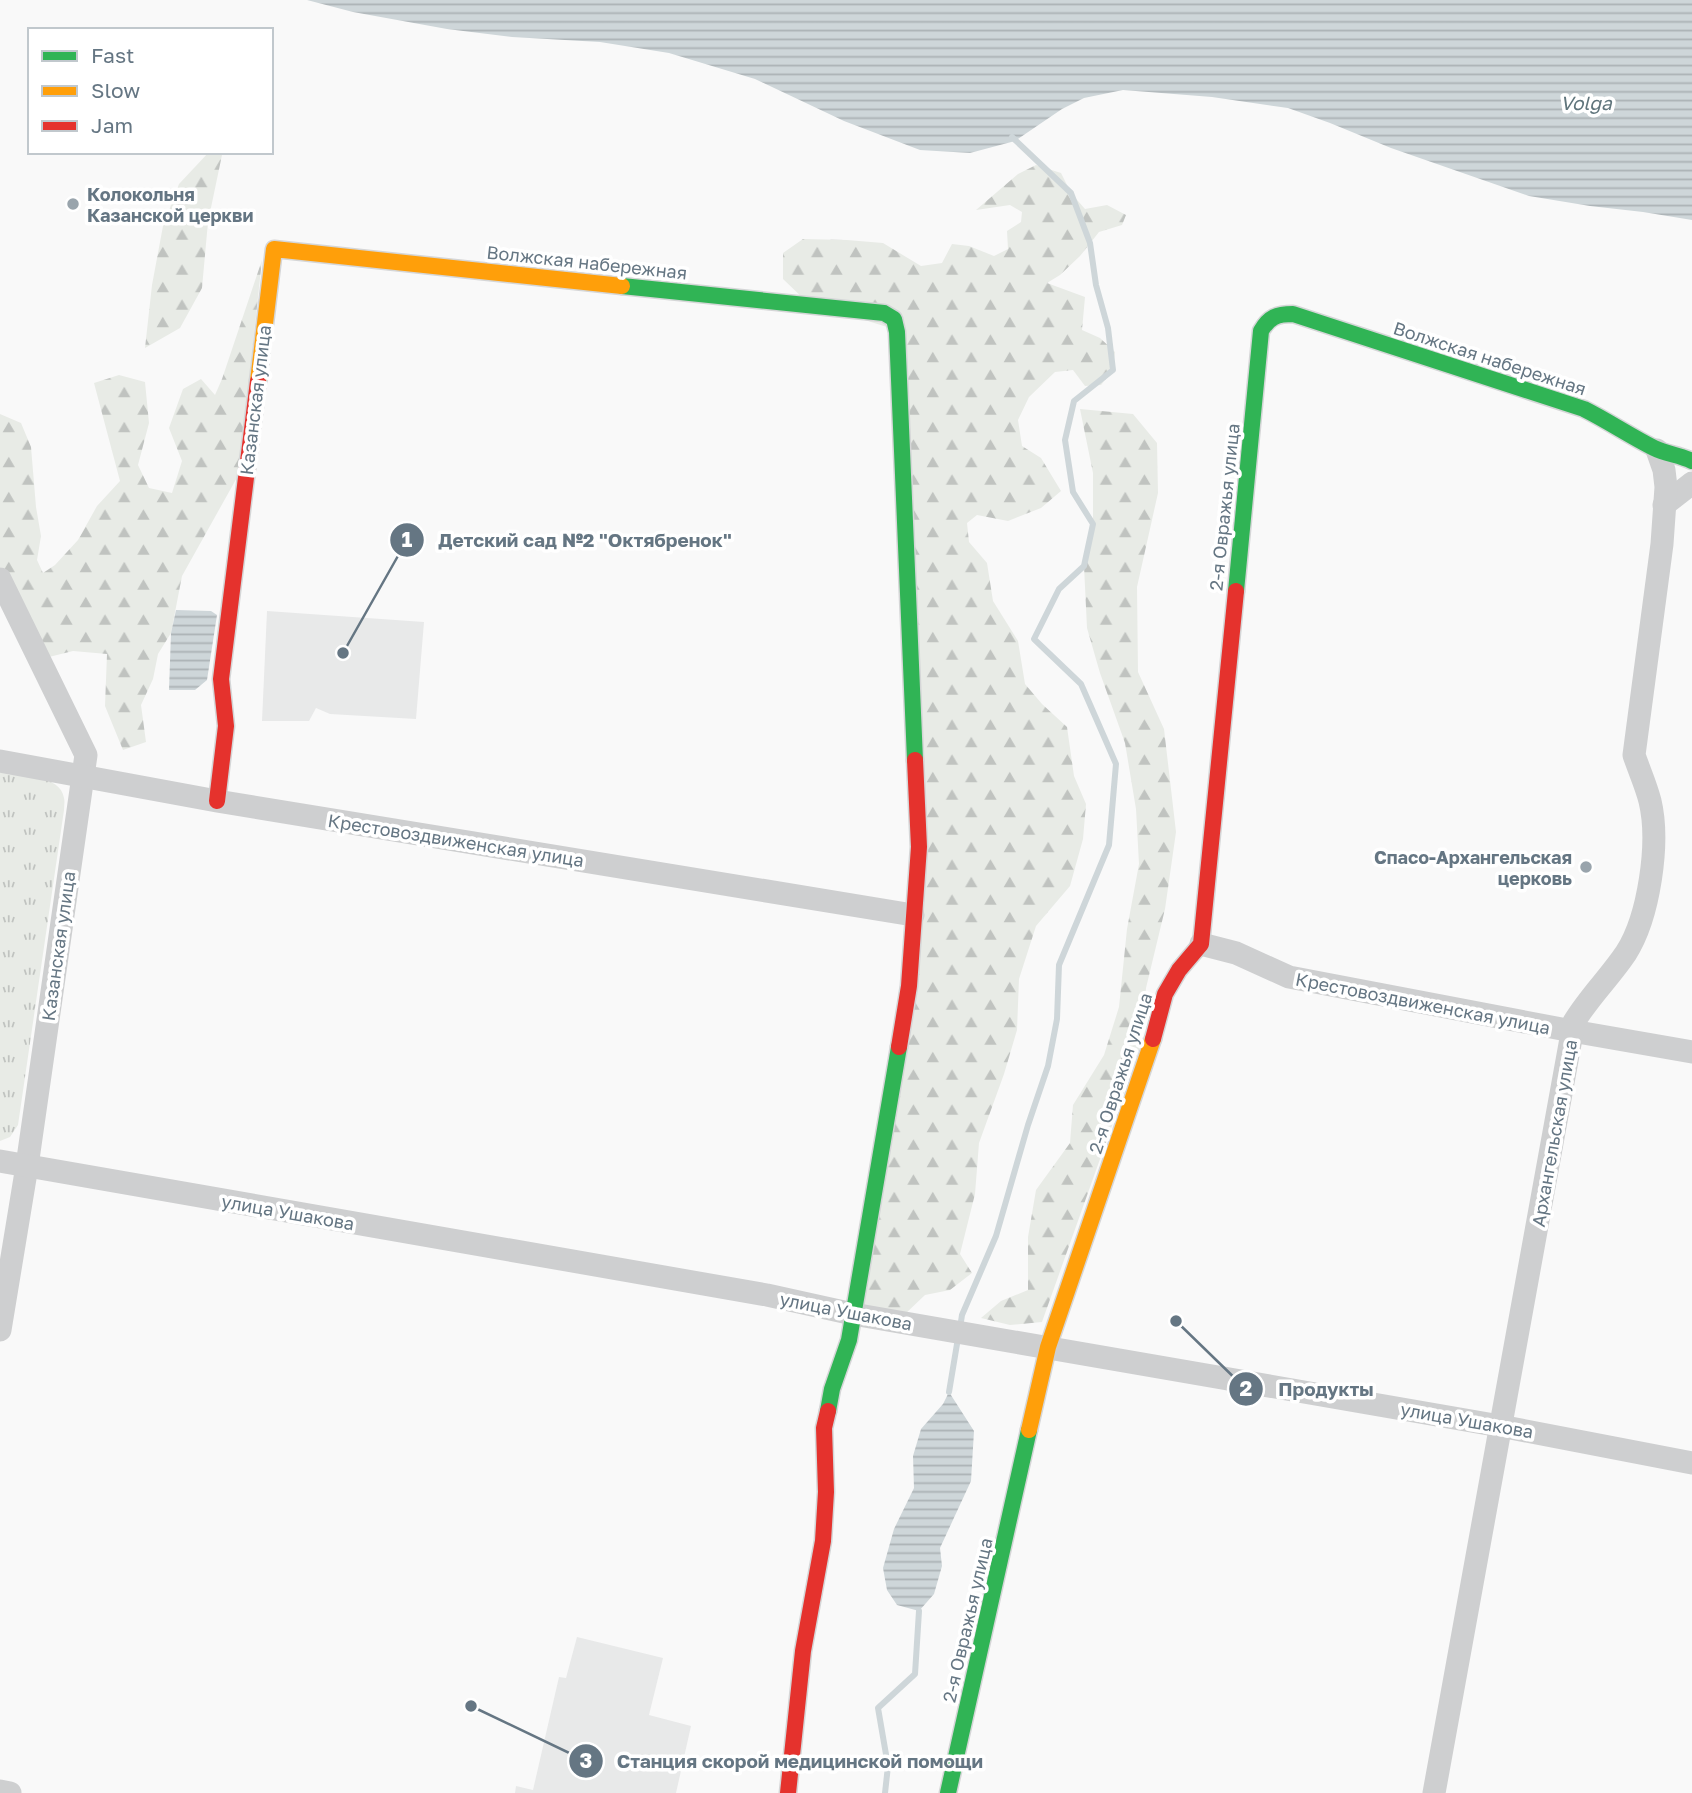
<svg xmlns="http://www.w3.org/2000/svg" width="1692" height="1793" viewBox="0 0 1692 1793" font-family="'Golos Text',sans-serif">
  <defs>
    <pattern id="forest-firs" width="22" height="20" patternUnits="userSpaceOnUse" patternTransform="scale(1.75)"><rect width="22" height="20" fill="#e8ebe6"/><path d="M5 1l3.5 6h-7zM16 11l3.5 6h-7z" fill="#c0c3c0"/></pattern>
    <pattern id="park-tufts" width="24" height="20" patternUnits="userSpaceOnUse" patternTransform="scale(1.75)"><rect width="24" height="20" fill="#e8ebe6"/><path d="M3 7l-1-3M5 7V3M7 7l1-3M15 17l-1-3M17 17v-4M19 17l1-3" fill="none" stroke="#c0c3c0"/></pattern>
    <pattern id="water-rules" width="6" height="5" patternUnits="userSpaceOnUse" patternTransform="scale(1.75)"><rect width="6" height="5" fill="#ced6d9"/><path d="M0 2.5h6" fill="none" stroke="#abb2b5"/></pattern>
  </defs>
  <rect width="100%" height="100%" fill="#f9f9f9"/>
  <g fill="#e8e9e9">
    <polygon points="267,611 424,622 416,719 330,714 316,708 309,721 262,721"/>
    <polygon points="577,1637 663,1658 649,1715 691,1726 676,1793 515,1793 516,1786 533,1790 559,1677 566,1678"/>
  </g>
  <g fill="url(#forest-firs)">
    <polygon points="209,152 221,152 222,155 208,222 202,288 180,328 145,348 152,285 163,226 179,184"/>
    <polygon points="1036,165 1061,173 1071,193 1085,209 1107,205 1126,215 1122,225 1099,232 1080,256 1060,275 1047,283 1085,297 1082,330 1100,338 1115,352 1113,370 1101,385 1085,386 1073,370 1055,372 1029,397 1018,420 1022,446 1041,458 1061,491 1041,508 1008,521 977,515 967,523 969,542 987,563 993,601 1018,641 1025,684 1042,704 1067,727 1074,776 1086,804 1083,839 1070,886 1036,926 1019,979 1017,1030 1004,1074 979,1143 975,1194 960,1254 972,1273 950,1290 925,1295 904,1315 859,1308 914,987 903,332 807,302 783,279 783,253 803,239 847,240 883,243 921,266 942,263 952,244 969,246 994,256 1008,249 1007,231 1021,222 1022,212 1010,205 976,210 1018,174"/>
    <polygon points="262,260 239,474 182,576 171,633 158,654 153,679 141,705 146,742 123,750 105,706 107,654 73,651 45,658 0,567 0,414 21,423 31,447 36,507 41,536 37,560 43,573 55,565 78,540 97,506 120,481 94,383 119,375 145,382 149,423 138,465 149,488 172,493 182,461 169,428 183,389 201,379 215,395 222,379"/>
    <polygon points="1080,409 1133,414 1157,443 1158,493 1137,587 1138,672 1164,729 1176,832 1165,909 1146,988 1142,1041 1042,1322 1010,1325 981,1318 1001,1301 1028,1290 1028,1237 1036,1190 1070,1143 1073,1105 1104,1055 1119,1007 1127,929 1139,864 1136,809 1125,743 1100,673 1087,628 1084,566 1093,524 1093,473"/>
  </g>
  <path fill="url(#park-tufts)" d="M0 771C19 774 61 775 64 798 65 802 64 806 64 810L18 1125 10 1137 0 1141Z"/>
  <g fill="url(#water-rules)">
    <polygon points="307,0 1692,0 1692,220 1643,212 1590,206 1529,196 1391,148 1330,123 1288,108 1212,97 1123,90 1084,98 1062,109 1015,141 970,153 920,150 844,121 755,79 669,53 600,42 512,37 447,29 353,12"/>
    <polygon points="176,610 211,611 217,615 207,680 195,690 169,690 171,633"/>
    <polygon points="949,1392 974,1431 971,1481 940,1548 942,1566 934,1594 919,1611 897,1605 887,1590 883,1568 894,1529 914,1488 913,1456 921,1429 943,1404"/>
  </g>
  <g fill="none" stroke-linecap="round" stroke-linejoin="round">
    <g stroke="#ced6d9" stroke-width="6">
      <polyline points="960,1328 962,1315 996,1236 1028,1125 1048,1066 1057,1019 1059,965 1109,845 1116,764 1081,684 1034,639 1059,589 1084,566 1093,524 1073,492 1065,440 1074,401 1113,370 1108,328 1096,285 1090,243 1071,193 1012,137"/>
      <polyline points="949,1392 958,1338"/>
      <polyline points="885,1793 888,1766 878,1708 915,1674 919,1611"/>
    </g>
    <defs>
      <g id="fast">
        <polyline points="622,286 884,313 894,319 897,332 915,760"/>
        <path d="M1236 591 1261 331C1269 317 1277 314 1293 314L1584 409C1608 421 1630 436 1654 448 1666 454 1680 455 1692 461"/>
        <polyline points="828,1411 832,1389 849,1340 899,1047"/>
        <polyline points="948,1793 1029,1430"/>
      </g>
      <g id="slow">
        <polyline points="258,381 274,249 622,286"/>
        <polyline points="1029,1430 1048,1347 1153,1039"/>
      </g>
      <g id="jam">
        <polyline points="217,801 226,726 221,679 258,381"/>
        <polyline points="1153,1039 1165,994 1179,970 1201,944 1236,591"/>
        <polyline points="899,1047 909,986 919,847 915,760"/>
        <polyline points="788,1793 803,1651 823,1541 826,1492 824,1428 828,1411"/>
      </g>
    </defs>
    <use href="#fast" stroke="#d5d6d7" stroke-width="19"/>
    <use href="#slow" stroke="#d5d6d7" stroke-width="19"/>
    <use href="#jam" stroke="#d5d6d7" stroke-width="19"/>
    <g stroke="#cecfd0" stroke-width="23">
      <polyline points="1664,505 1692,483"/>
      <polyline points="0,579 86,755 27,1166 0,1330"/>
      <polyline points="0,761 217,801 913,915"/>
      <polyline points="1201,944 1236,953 1289,977 1572,1031 1692,1052"/>
      <polyline points="0,1161 767,1295 853,1314 1500,1426 1692,1463"/>
      <polyline points="0,1791 10,1793"/>
      <path d="M1434 1793 1574 1022C1589 997 1610 977 1626 953 1649 917 1660 843 1650 801 1646 785 1639 770 1634 755L1662 544 1666 487 1664 470 1657 450"/>
    </g>
    <use href="#fast" stroke="#30b455" stroke-width="16"/>
    <use href="#slow" stroke="#ff9f0a" stroke-width="16"/>
    <use href="#jam" stroke="#e5322d" stroke-width="16"/>
  </g>
  <g fill="#99a4ac" stroke="#fff" stroke-width="2.5">
    <circle cx="73" cy="204" r="7"/>
    <circle cx="1586" cy="867" r="7"/>
  </g>
  <g text-anchor="middle" dominant-baseline="central" stroke-width="7" stroke-linejoin="round" paint-order="stroke">
    <g font-size="18" font-weight="bold" fill="#657683" stroke="#fff" text-anchor="start">
      <text x="87" y="194">Колокольня<tspan x="87" dy="21">Казанской церкви</tspan></text>
      <text x="1572" y="857" text-anchor="end">Спасо-Архангельская<tspan x="1572" dy="21">церковь</tspan></text>
    </g>
    <g font-size="18" fill="#657683" stroke="#fff">
      <text transform="translate(587 262) rotate(6)">Волжская набережная</text>
      <text transform="translate(1490 358) rotate(18)">Волжская набережная</text>
      <text transform="translate(255 400) rotate(-83)">Казанская улица</text>
      <text transform="translate(1224 507) rotate(-84)">2-я Овражья улица</text>
      <text transform="translate(456 840) rotate(9)">Крестовоздвиженская улица</text>
      <text transform="translate(58 946) rotate(-82)">Казанская улица</text>
      <text transform="translate(1423 1003) rotate(11)">Крестовоздвиженская улица</text>
      <text transform="translate(1120 1073) rotate(-72)">2-я Овражья улица</text>
      <text transform="translate(1554 1133) rotate(-80)">Архангельская улица</text>
      <text transform="translate(288 1212) rotate(10)">улица Ушакова</text>
      <text transform="translate(846 1311) rotate(11)">улица Ушакова</text>
      <text transform="translate(1467 1420) rotate(10)">улица Ушакова</text>
      <text transform="translate(967 1620) rotate(-77)">2-я Овражья улица</text>
    </g>
    <g font-size="19" font-style="italic" fill="#60757c" stroke="#fff">
      <text x="1586" y="102">Volga</text>
    </g>
  </g>
  <path fill="none" stroke="#657683" stroke-width="2.5" d="M343 653L407 540M1176 1321L1246 1389M471 1706L586 1761"/>
  <g fill="#657683" stroke="#fff" stroke-width="2.5">
    <circle cx="343" cy="653" r="7"/>
    <circle cx="1176" cy="1321" r="7"/>
    <circle cx="471" cy="1706" r="7"/>
    <circle cx="407" cy="540" r="18"/>
    <circle cx="1246" cy="1389" r="18"/>
    <circle cx="586" cy="1761" r="18"/>
  </g>
  <g font-size="21" text-anchor="middle" font-weight="bold" fill="#fff">
    <text x="407" y="547">1</text>
    <text x="1246" y="1396">2</text>
    <text x="586" y="1768">3</text>
  </g>
  <g font-size="19" text-anchor="middle" font-weight="bold" fill="#657683" stroke="#fff" stroke-width="7" stroke-linejoin="round" paint-order="stroke">
    <text x="585" y="547">Детский сад №2 "Октябренок"</text>
    <text x="1326" y="1396">Продукты</text>
    <text x="800" y="1768">Станция скорой медицинской помощи</text>
  </g>
  <rect x="28" y="28" width="245" height="126" fill="#ffffff" stroke="#c1c8cd" stroke-width="2"/>
  <rect x="42" y="51" width="35" height="10" fill="#30b455" stroke="#c1c8cd" stroke-width="2"/>
  <text x="91" y="63" font-size="21" fill="#657683">Fast</text>
  <rect x="42" y="86" width="35" height="10" fill="#ff9f0a" stroke="#c1c8cd" stroke-width="2"/>
  <text x="91" y="98" font-size="21" fill="#657683">Slow</text>
  <rect x="42" y="121" width="35" height="10" fill="#e5322d" stroke="#c1c8cd" stroke-width="2"/>
  <text x="91" y="133" font-size="21" fill="#657683">Jam</text>
</svg>
